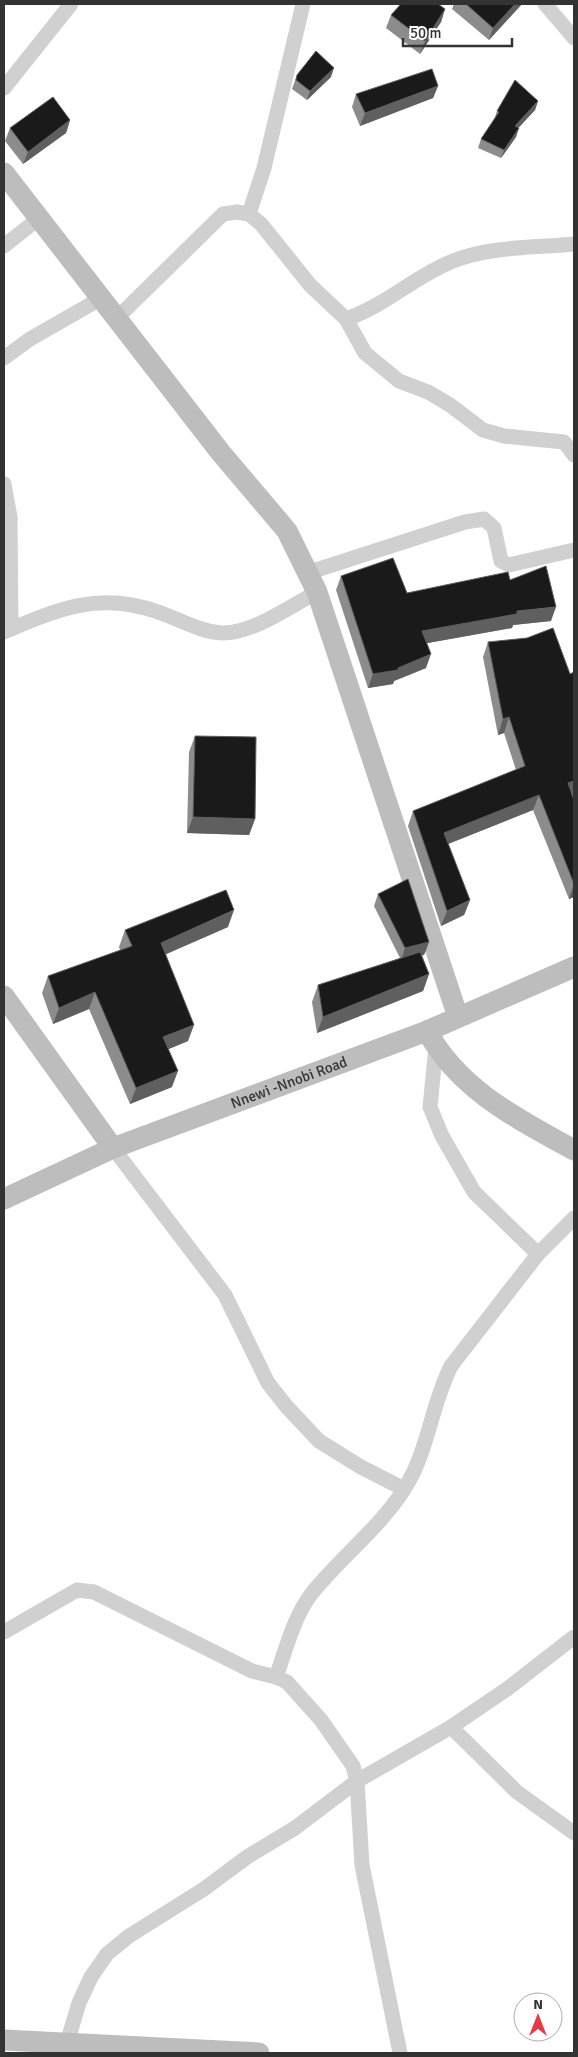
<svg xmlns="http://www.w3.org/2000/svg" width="578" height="2057" viewBox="0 0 578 2057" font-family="Signika,sans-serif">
  <rect width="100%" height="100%" fill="#fff"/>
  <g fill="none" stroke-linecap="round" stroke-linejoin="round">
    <g stroke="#d0d0d0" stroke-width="15">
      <polyline points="545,4 574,38"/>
      <polyline points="4,88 71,4"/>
      <polyline points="249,214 264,168 303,4"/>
      <polyline points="4,246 38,219"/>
      <polyline points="116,319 223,214 237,212 249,214 261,224 310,285 346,319 365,353 399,381 428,392 450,405 483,430 504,436 564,442 574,455"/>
      <path d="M346 319C385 306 415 276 453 261 490 246 535 248 574 244"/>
      <polyline points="4,358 30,339 100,299"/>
      <polyline points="4,484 10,517 11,629"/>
      <polyline points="307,573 465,522 484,519 494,528 501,561 509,565 574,550"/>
      <path d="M4 632C58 609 99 591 158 612 179 619 200 632 223 633 253 633 291 606 317 592"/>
      <polyline points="436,1047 430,1107 442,1136 474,1192 538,1254"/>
      <polyline points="113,1148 225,1295 268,1383 287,1407 319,1441 361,1467 404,1489"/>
      <polyline points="4,1632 77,1590 94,1592 252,1671 276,1677 287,1682 321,1720 353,1766 357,1781 362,1865 400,2053"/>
      <path d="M276 1677C286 1649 294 1616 312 1593 341 1557 378 1529 403 1491 428 1454 431 1405 451 1366L538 1254 574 1218"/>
      <polyline points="451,1727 517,1792 574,1833"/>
      <polyline points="67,2043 79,2003 91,1977 107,1954 129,1936 204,1889 247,1857 295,1828 357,1781 451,1727 507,1689 574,1637"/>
    </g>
    <g stroke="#bdbdbd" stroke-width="21">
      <polyline points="4,173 221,453 287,531 317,592 458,1017"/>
      <polyline points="4,996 113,1148"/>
      <path d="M427 1031C459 1090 518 1119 574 1150"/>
      <path id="s1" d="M4 1199 113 1148 427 1031 574 967"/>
      <polyline points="4,2040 259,2053"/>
    </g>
  </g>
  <g fill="#8c8c8c">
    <polygon points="454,4 522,4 489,40 452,9"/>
    <polygon points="445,9 441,22 420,54 386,28 391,15"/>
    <polygon points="297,75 331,77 307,100 292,89"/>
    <polygon points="438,86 433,98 360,126 352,107 356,94"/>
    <polygon points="538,101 535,110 518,128 516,137 501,158 478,148 481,139 494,120 497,111"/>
    <polygon points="70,120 66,133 23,164 5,141 10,128"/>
    <polygon points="341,576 407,593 510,580 551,621 513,625 512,628 427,643 426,668 394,681 393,684 368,688 336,590"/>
    <polygon points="488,642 572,795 574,800 574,897 569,899 533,810 448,844 470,900 464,915 441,926 408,826 413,811 516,770 504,733 498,735 483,657"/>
    <polygon points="195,736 255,819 249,835 187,833 189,752"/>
    <polygon points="378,894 429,942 424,955 422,955 429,974 423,991 317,1033 312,1002 318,985 400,958 374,906"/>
    <polygon points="228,927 166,954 188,1041 168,1049 172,1087 130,1104 89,1009 53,1024 42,993 48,976 120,950 119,947 125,930"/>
  </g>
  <g fill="#5f5f5f">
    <polygon points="515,4 522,4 489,40 493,28"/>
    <polygon points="445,9 441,22 420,54 425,41"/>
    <polygon points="334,68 331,77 307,100 310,91"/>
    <polygon points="438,86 433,98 360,126 365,113"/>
    <polygon points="538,101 535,110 512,135 515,126"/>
    <polygon points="70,120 66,133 23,164 28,152"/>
    <polygon points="519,128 516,137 501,158 504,150"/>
    <polygon points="556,607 551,621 513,625 512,628 417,645 422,631 517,611"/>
    <polygon points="431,654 426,668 394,681 393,684 368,688 373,674"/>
    <polygon points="509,717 504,733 498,735 503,719"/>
    <polygon points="574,781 574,794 562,798 568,783"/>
    <polygon points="539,795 533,810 438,848 444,833"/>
    <polygon points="193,817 255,819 249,835 187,833"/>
    <polygon points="574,884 574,897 569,899"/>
    <polygon points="470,900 464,915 441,926 447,911"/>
    <polygon points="234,910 228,927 155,959 161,943"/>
    <polygon points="429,942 424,955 401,960 405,948"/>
    <polygon points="429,974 423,991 317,1033 323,1017"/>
    <polygon points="95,992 89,1009 53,1024 59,1008"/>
    <polygon points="194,1025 188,1041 157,1054 163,1037"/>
    <polygon points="178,1071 172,1087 130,1104 136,1088"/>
  </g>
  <g fill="#1a1a1a" stroke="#5f5f5f">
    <polygon points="401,4 438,4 445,9 425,41 391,15"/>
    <polygon points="466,4 515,4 493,28"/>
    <polygon points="316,51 334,68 310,91 296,80 297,75"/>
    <polygon points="432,69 438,86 365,113 356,94"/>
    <polygon points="515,80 538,101 515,126 519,128 504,150 481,139 499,112 497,111"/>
    <polygon points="53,97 70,120 28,152 10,128"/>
    <polygon points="393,558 407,593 508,572 510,580 546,566 556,607 517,611 517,614 422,631 431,654 398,668 398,670 373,674 341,576"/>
    <polygon points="553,628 570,674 574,672 574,781 568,783 574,800 574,884 539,795 444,833 470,900 447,911 413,811 525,766 509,717 503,719 488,642 527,638"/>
    <polygon points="195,736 256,737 255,819 193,817"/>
    <polygon points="408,879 429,942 405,948 378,894"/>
    <polygon points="226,890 234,910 161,943 194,1025 163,1037 178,1071 136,1088 95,992 59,1008 48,976 132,946 125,930"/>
    <polygon points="420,952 429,974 323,1017 318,985"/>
  </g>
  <g text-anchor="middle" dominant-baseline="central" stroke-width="5" stroke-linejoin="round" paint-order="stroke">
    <g font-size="15" fill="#333" stroke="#fff">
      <text stroke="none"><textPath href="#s1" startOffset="308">Nnewi -Nnobi Road</textPath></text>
    </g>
  </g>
  <rect width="578" height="2057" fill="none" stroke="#333333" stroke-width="10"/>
  <g transform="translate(538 2017)"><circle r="24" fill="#ffffff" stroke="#adadad"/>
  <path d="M0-4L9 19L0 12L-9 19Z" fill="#e63946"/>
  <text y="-8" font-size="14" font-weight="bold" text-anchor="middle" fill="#333333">N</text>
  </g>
  <path d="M403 38v8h109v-8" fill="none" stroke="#333333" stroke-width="2.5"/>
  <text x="410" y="38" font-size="15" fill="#333333" stroke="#ffffff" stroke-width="4" paint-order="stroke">50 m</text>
</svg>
